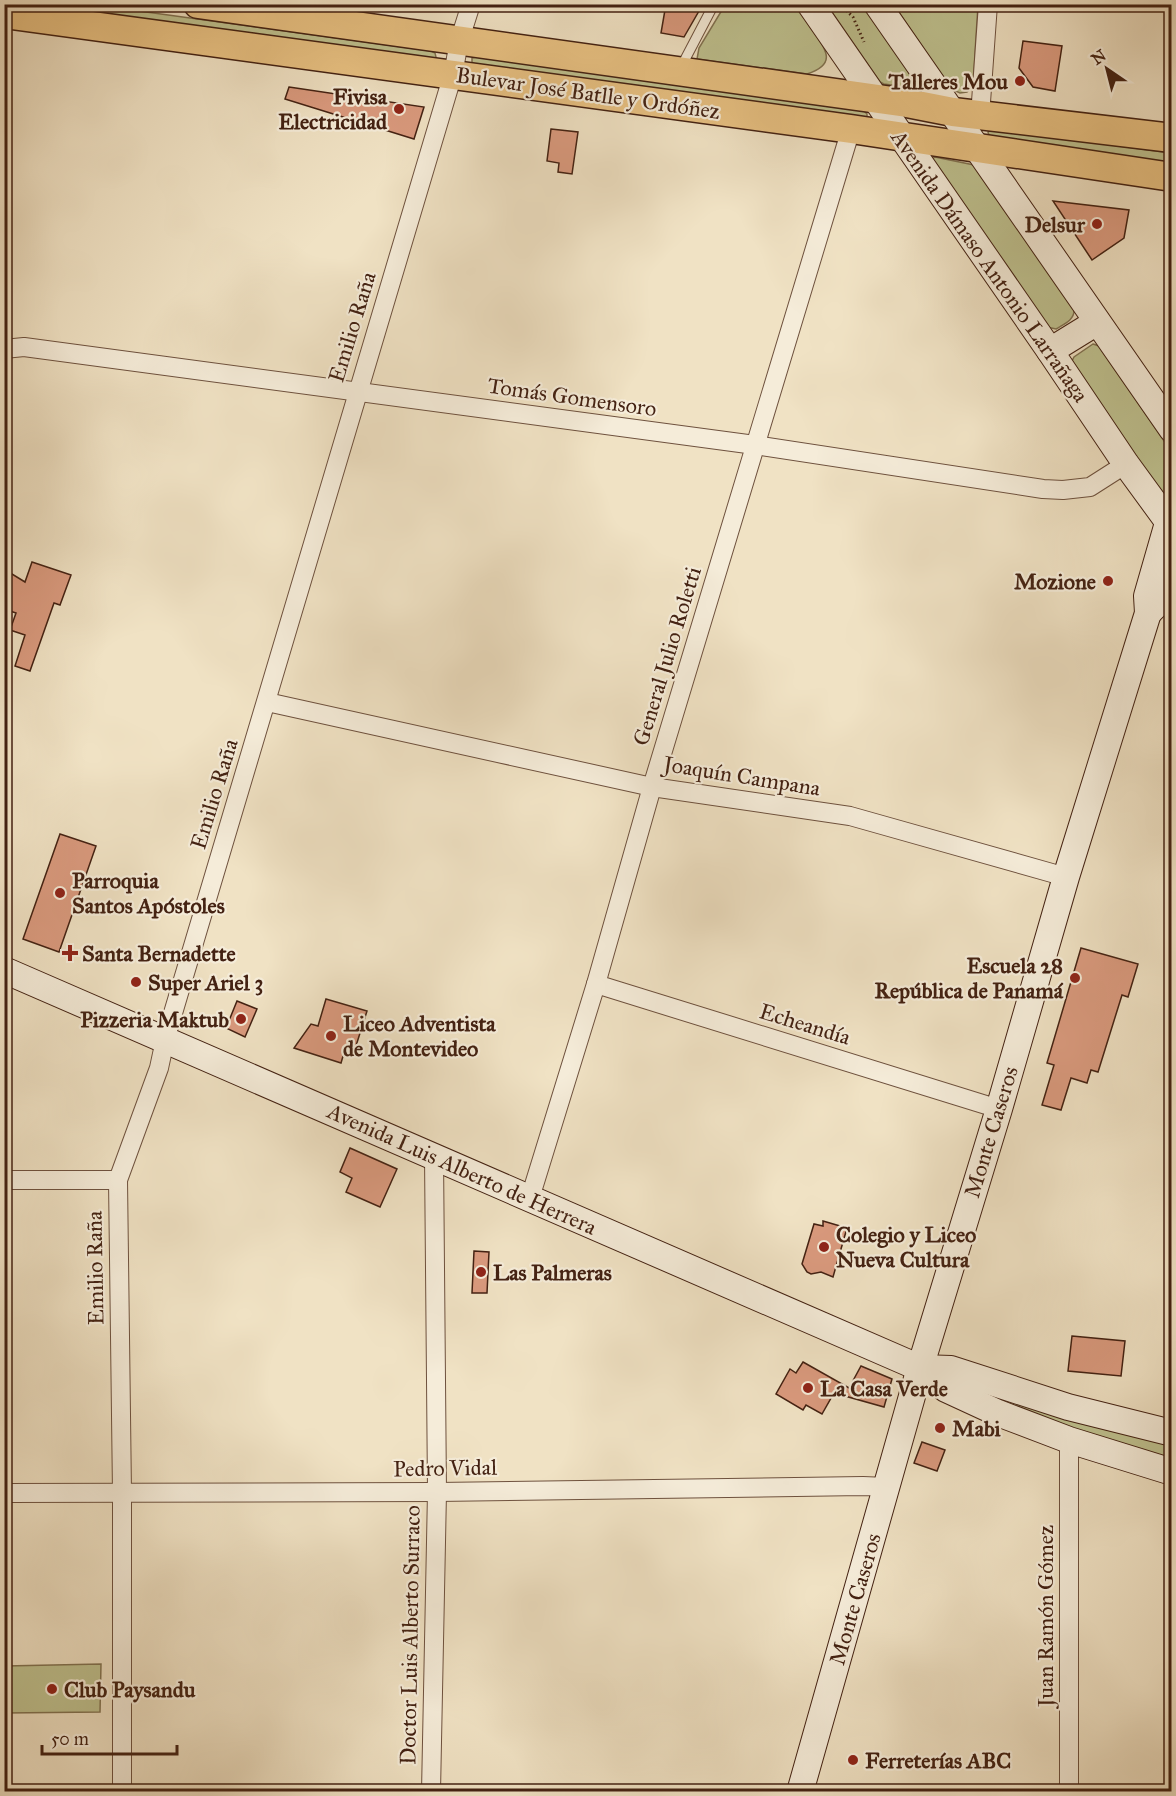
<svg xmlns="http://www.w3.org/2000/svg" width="1176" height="1796" viewBox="0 0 1176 1796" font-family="'IM FELL Great Primer',serif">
  <rect width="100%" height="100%" fill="#f0e2c4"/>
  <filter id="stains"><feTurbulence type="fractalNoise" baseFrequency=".00333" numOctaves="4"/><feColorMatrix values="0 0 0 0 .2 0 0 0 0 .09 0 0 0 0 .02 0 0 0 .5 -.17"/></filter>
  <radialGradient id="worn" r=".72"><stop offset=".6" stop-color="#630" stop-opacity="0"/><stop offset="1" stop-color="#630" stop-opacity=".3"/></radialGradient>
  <g fill="#bfc290" stroke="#817251" stroke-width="1.5">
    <path d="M795 4C802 14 808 24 815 33 828 52 835 65 807 74L697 59 699 48 725 5Z"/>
    <polygon points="34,5 95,5 431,51 435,53 436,57 434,60"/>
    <polygon points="827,5 866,5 920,89 884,84 880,82"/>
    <polygon points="894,5 978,5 973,85 967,92 960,93 951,89"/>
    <polygon points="476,57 862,109 867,114 867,118 472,65 472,58"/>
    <polygon points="991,129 1171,153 1171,165 989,136 988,132"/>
    <path d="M935 157 974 165 1074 309C1075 320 1064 324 1056 329L1047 327 932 159Z"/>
    <polygon points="1093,344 1099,346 1171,451 1171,481 1167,491 1165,493 1159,491 1072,361 1074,357"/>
    <polygon points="979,1394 1050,1411 1171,1445 1171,1462 1160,1460"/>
    <polygon points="101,1664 100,1712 5,1713 5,1666"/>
  </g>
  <g fill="#da9a7e" stroke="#432112" stroke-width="1.5">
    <polygon points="666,4 703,4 684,37 661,33"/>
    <polygon points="1023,41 1062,46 1055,91 1033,87 1019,68"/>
    <polygon points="289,87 424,107 414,139 285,99"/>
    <polygon points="551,129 578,132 572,174 558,172 559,163 547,161"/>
    <polygon points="1053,201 1129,210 1124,238 1092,260"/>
    <polygon points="32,562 71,575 60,605 54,603 30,671 15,666 25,635 10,630 16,613 4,609 4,569 25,582"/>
    <polygon points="60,834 96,846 59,952 23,939"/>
    <polygon points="1081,948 1138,964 1128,997 1122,995 1098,1072 1091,1070 1087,1083 1071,1078 1061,1110 1042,1105 1054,1065 1047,1063"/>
    <polygon points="326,999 367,1011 355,1049 346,1046 341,1063 294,1048 311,1024 318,1026"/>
    <polygon points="237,1001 257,1009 245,1037 226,1028"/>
    <polygon points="350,1148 397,1169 380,1207 346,1192 352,1178 340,1172"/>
    <polygon points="823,1221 847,1228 833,1277 821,1272 811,1274 807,1272 802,1264 814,1224 823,1226"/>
    <polygon points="474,1251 489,1252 487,1293 472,1293"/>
    <polygon points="1072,1336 1125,1341 1121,1376 1068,1371"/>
    <polygon points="803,1362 849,1388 861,1366 892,1379 884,1407 834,1393 822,1414 806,1405 803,1410 776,1394 790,1369 796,1373"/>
    <polygon points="922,1442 945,1450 937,1471 914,1463"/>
  </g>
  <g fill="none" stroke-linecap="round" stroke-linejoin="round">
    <defs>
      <polyline id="lane" points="680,69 714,4"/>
      <g id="street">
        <polyline points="980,116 988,4"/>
        <polyline points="4,349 24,347 755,445 1043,489 1063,490 1090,487 1126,464"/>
        <polyline points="267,702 652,787 850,816 1066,877"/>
        <polyline points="596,984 999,1109"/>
        <polyline points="4,1180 118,1180"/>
        <polyline points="530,1198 596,984 652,787 851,129"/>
        <polyline points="4,1493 437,1492 863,1486 887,1487"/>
        <polyline points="122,1792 122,1493 118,1180 159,1068 165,1040 453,74 459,42 471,4"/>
        <polyline points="431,1792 437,1492 434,1156"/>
        <polyline points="1069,1792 1069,1440"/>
      </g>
      <g id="secondary">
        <polyline points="810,4 1050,351 1126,464 1172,527"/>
        <polyline points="877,4 1172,429"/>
        <polyline points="1050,351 1097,322"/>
        <polyline points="1148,613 1157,604 1172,584"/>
        <polyline points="4,970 920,1368 946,1389 998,1413 1069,1440 1172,1472"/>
        <polyline points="920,1368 951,1369 1068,1407 1172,1433"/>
        <polyline points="800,1792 920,1368 999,1109 1066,877 1148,613 1147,596 1172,509"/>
      </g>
      <g id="primary">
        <polyline points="198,4 907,103 953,112 1172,138"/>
        <polyline points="4,14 851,129 1172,177"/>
      </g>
    </defs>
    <use href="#lane" stroke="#6e513e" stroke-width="11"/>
    <use href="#street" stroke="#6e513e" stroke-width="20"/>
    <use href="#secondary" stroke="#432112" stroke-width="28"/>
    <use href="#primary" stroke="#432112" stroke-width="31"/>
    <polyline stroke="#432112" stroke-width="3" stroke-dasharray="1.5 3" stroke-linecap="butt" points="840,4 853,17 864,42"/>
    <use href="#lane" stroke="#f5ecd9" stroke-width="9"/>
    <use href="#street" stroke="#f5ecd9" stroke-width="18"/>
    <use href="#secondary" stroke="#f5ecd9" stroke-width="26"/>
    <use href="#primary" stroke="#e8c182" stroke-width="28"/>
  </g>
  <g fill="#8f2418" stroke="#f5ecd9" stroke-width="2">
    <circle cx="1020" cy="81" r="6"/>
    <circle cx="399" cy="109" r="6"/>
    <circle cx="1097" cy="224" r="6"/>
    <circle cx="1108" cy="581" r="6"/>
    <circle cx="60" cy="893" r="6"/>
    <path d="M67 944h6v6h6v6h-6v6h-6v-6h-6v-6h6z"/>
    <circle cx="1075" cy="978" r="6"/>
    <circle cx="136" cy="982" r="6"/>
    <circle cx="241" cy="1019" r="6"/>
    <circle cx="331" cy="1036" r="6"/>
    <circle cx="824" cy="1247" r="6"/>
    <circle cx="481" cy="1272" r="6"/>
    <circle cx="808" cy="1388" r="6"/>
    <circle cx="940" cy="1428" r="6"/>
    <circle cx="52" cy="1689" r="6"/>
    <circle cx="853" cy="1760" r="6"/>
  </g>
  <g text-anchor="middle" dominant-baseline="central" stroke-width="4.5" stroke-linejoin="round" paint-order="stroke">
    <g font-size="22" font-weight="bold" fill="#432112" stroke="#f5ecd9" text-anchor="start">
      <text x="1008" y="81" text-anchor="end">Talleres Mou</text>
      <text x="387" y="96" text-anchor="end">Fivisa<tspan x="387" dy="25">Electricidad</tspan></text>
      <text x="1085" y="224" text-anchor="end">Delsur</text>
      <text x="1096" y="581" text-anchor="end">Mozione</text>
      <text x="72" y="880">Parroquia<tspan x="72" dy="25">Santos Apóstoles</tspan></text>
      <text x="82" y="953">Santa Bernadette</text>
      <text x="1063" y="965" text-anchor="end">Escuela 28<tspan x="1063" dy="25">República de Panamá</tspan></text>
      <text x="148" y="982">Super Ariel 3</text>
      <text x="229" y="1019" text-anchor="end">Pizzeria Maktub</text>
      <text x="343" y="1023">Liceo Adventista<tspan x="343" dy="25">de Montevideo</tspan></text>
      <text x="836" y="1234">Colegio y Liceo<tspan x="836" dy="25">Nueva Cultura</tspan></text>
      <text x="493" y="1272">Las Palmeras</text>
      <text x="820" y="1388">La Casa Verde</text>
      <text x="952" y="1428">Mabi</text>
      <text x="64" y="1689">Club Paysandu</text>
      <text x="865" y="1760">Ferreterías ABC</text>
    </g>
    <g font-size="22" fill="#432112" stroke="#f5ecd9">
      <text transform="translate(588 93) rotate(8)">Bulevar José Batlle y Ordóñez</text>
      <text transform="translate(990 266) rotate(55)">Avenida Dámaso Antonio Larrañaga</text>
      <text transform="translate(352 327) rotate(-73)">Emilio Raña</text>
      <text transform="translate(572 397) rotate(8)">Tomás Gomensoro</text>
      <text transform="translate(667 656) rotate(-73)">General Julio Roletti</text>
      <text transform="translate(742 776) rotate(9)">Joaquín Campana</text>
      <text transform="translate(214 794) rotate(-73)">Emilio Raña</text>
      <text transform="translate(805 1024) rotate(17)">Echeandía</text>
      <text transform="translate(991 1132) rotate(-73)">Monte Caseros</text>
      <text transform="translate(462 1169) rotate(24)">Avenida Luis Alberto de Herrera</text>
      <text transform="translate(95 1268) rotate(-91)">Emilio Raña</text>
      <text transform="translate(445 1468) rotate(-1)">Pedro Vidal</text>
      <text transform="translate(855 1599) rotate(-74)">Monte Caseros</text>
      <text transform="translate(1045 1616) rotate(-90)">Juan Ramón Gómez</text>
      <text transform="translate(410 1635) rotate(-89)">Doctor Luis Alberto Surraco</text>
    </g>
  </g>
  <rect width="1176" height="1796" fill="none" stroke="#f0e2c4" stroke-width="24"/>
  <rect x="6" y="6" width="1164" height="1784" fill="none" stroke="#432112" stroke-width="3"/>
  <rect x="12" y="12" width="1152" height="1772" fill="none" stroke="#432112" stroke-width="1.5"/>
  <g transform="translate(1107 69) rotate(325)" stroke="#f5ecd9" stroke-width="4.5" paint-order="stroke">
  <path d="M0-4.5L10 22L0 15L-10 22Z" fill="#432112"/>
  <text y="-9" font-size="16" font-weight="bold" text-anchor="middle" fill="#432112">N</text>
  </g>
  <path d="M42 1745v9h135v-9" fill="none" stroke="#432112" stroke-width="3"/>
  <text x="51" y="1745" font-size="18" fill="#432112" stroke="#f5ecd9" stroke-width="4.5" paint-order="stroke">50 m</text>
  <rect width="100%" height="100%" filter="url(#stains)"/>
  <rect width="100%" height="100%" fill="url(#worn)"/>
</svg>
